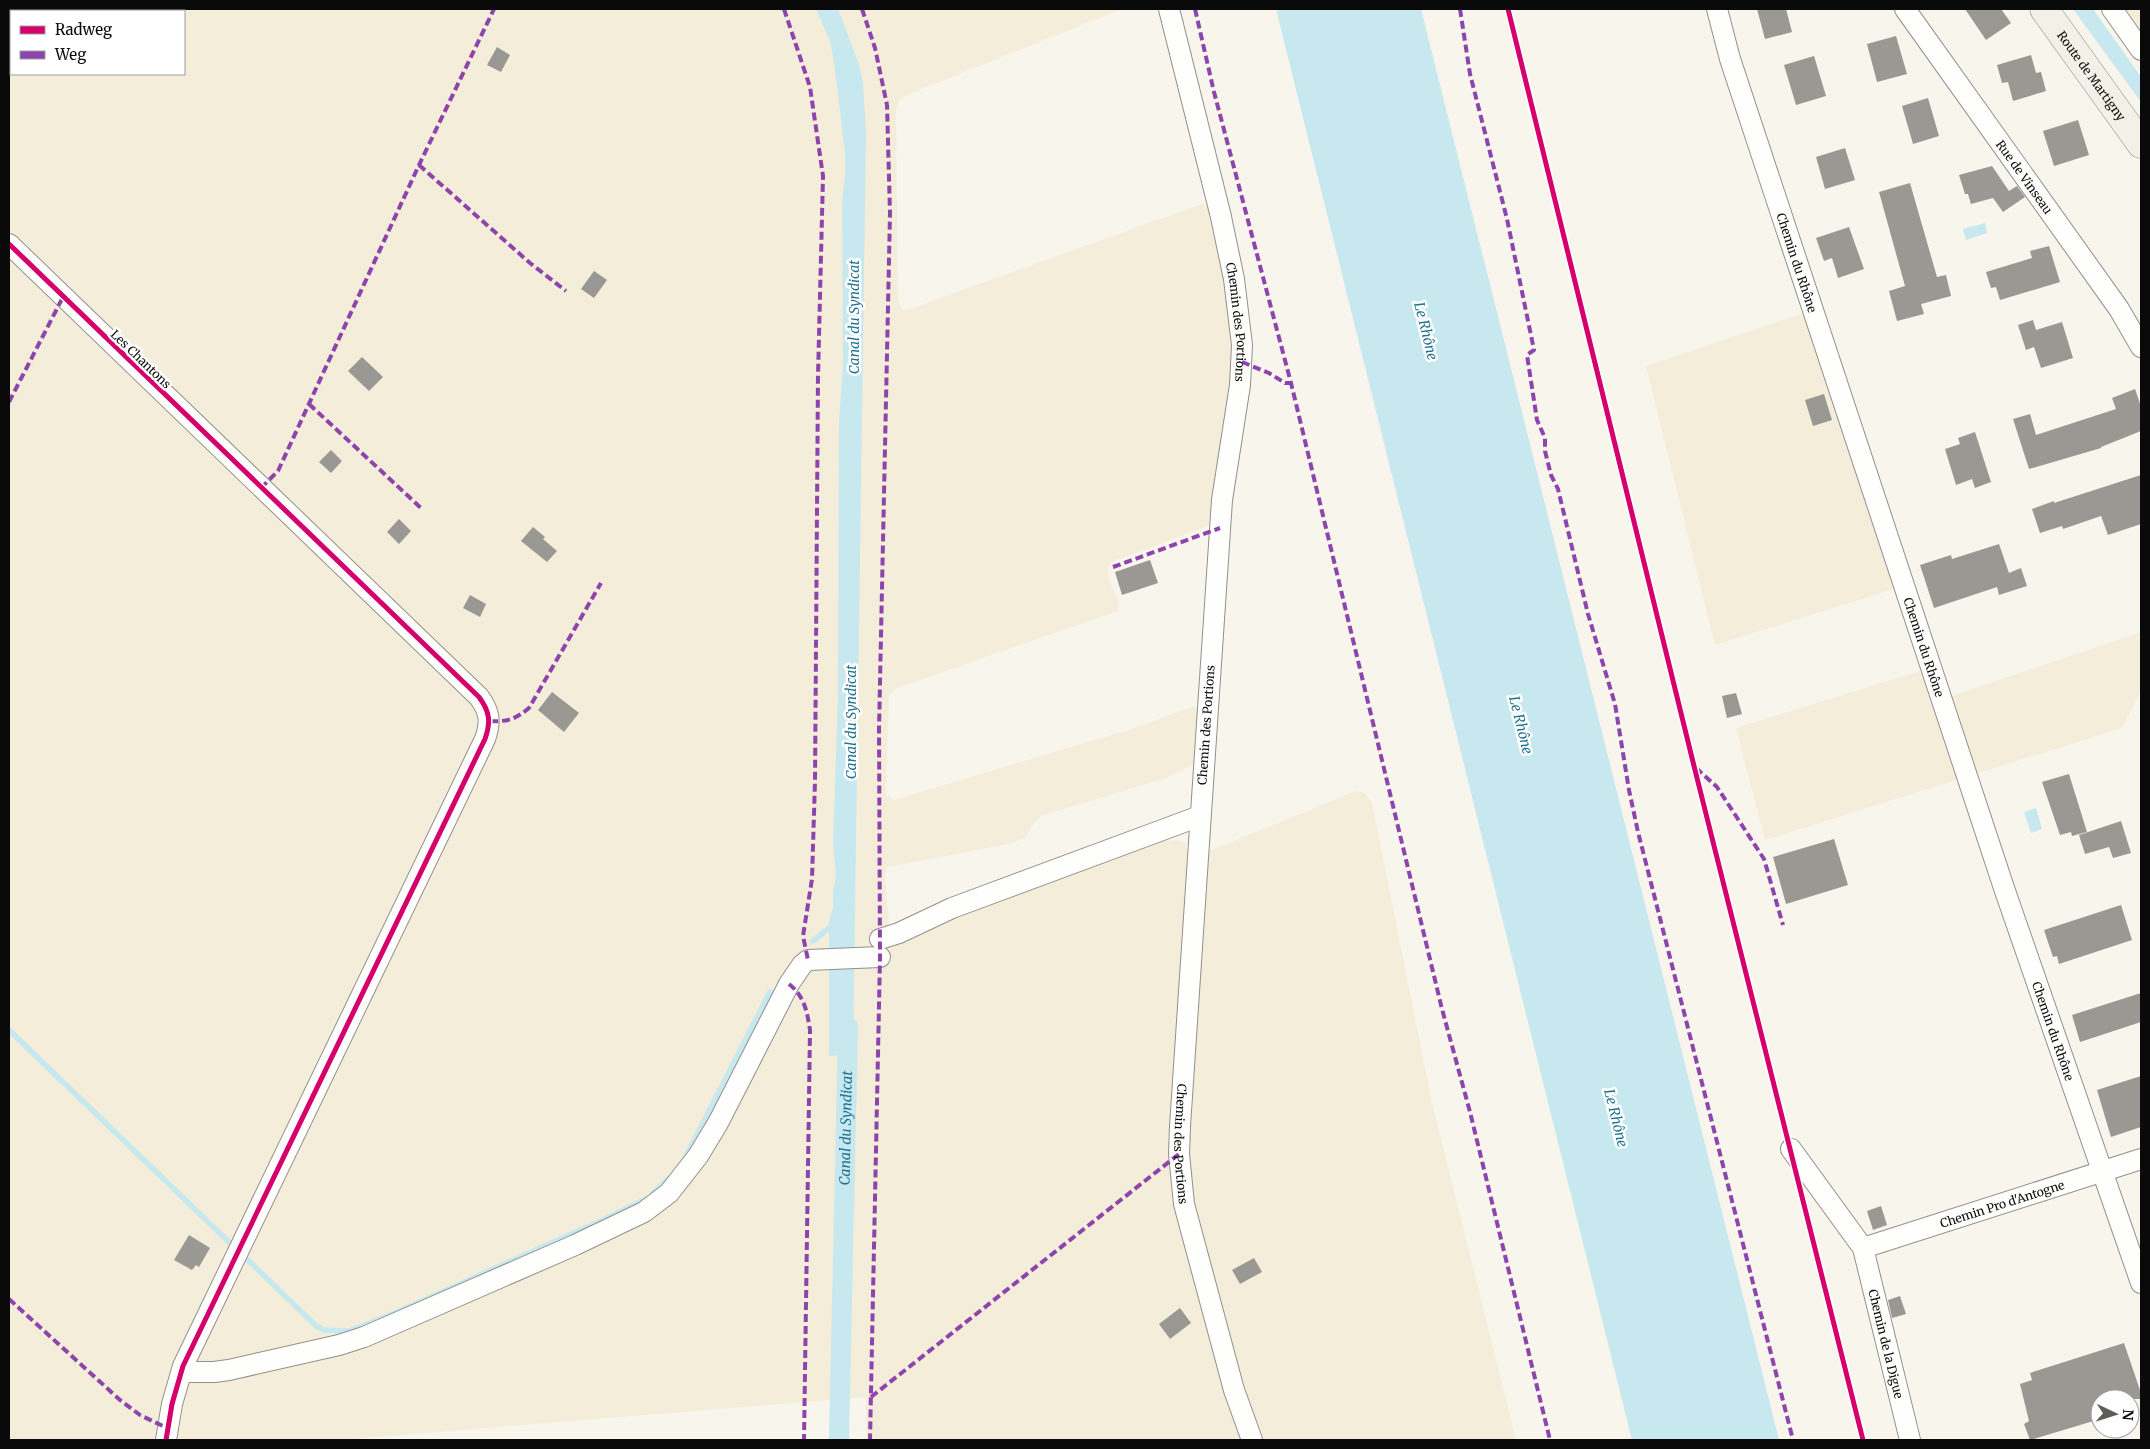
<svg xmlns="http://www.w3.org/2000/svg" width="2150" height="1449" viewBox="0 0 2150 1449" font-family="Merriweather,serif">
  <rect width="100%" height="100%" fill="#f8f5ed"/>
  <g fill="#f4edda" fill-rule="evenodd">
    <path d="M9 9H1122L909 94 899 100 896 111 898 298 901 309 907 310 1202 204 1211 208 1228 289 1235 360 1211 525 1111 562 1108 567V578L1119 603 1118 611 897 688 889 695 886 794 894 800 1128 730 1193 707 1200 709 1196 763 1166 778 1041 816 1035 822 1025 838 1009 844 887 867 885 877 889 925 902 937 1149 843 1176 840 1186 843 1187 855 1192 858 1356 791 1365 793 1372 803 1433 1107 1516 1440H866V1397L340 1440H9ZM11 11H184V74H11Z"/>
    <polygon points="2120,9 2141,9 2141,33"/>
    <polygon points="1805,313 1897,588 1715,645 1646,366"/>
    <polygon points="2141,632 2141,691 2122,728 1765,840 1736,728 1920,671 1931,703"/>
  </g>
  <g fill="#c7e8ef">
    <polygon points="816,9 838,9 859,64 863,83 866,132 853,1054 829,1056 829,921 833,908 833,891 836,877 833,842 838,698 839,419 843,366 842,201 845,176 845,153 834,62 830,41"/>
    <polygon points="1276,9 1421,9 1779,1440 1632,1440"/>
    <polygon points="2073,9 2093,9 2141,77 2141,102"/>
    <polygon points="1985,223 1987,233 1966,240 1963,229"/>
    <polygon points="2036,808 2042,829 2031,833 2024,812"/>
  </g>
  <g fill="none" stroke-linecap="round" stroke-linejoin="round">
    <g stroke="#c7e8ef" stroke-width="5.5">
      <polyline points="813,941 835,923"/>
      <polyline points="9,1030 230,1243"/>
      <polyline points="685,1158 770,992"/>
      <polyline points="653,1193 668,1179"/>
      <polyline points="247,1259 316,1326 324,1330 349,1331 395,1313 605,1219 646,1199"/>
    </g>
    <path stroke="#c7e8ef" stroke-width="20" id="s1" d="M839 1440 848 1027"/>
  </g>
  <g fill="#9a9893">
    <polygon points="1757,9 1786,9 1792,32 1765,39"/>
    <polygon points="1965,9 2001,9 2011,23 1986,40"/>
    <polygon points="1896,36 1907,74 1877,82 1867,44"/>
    <polygon points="497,47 510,55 501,72 487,65"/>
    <polygon points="2031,55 2036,73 2041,72 2046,91 2013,101 2008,82 2002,83 1997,65"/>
    <polygon points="1814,56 1826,96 1796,105 1784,65"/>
    <polygon points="1928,98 1939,136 1913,144 1902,106"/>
    <polygon points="2078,120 2089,155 2054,166 2043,131"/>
    <polygon points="1845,148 1855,180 1825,189 1816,157"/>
    <polygon points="1992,166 2009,191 2017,186 2025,197 2003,212 1993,198 1971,204 1968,194 1965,194 1959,175"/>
    <polygon points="1910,183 1937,277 1946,275 1951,296 1921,304 1924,314 1897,321 1889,291 1905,286 1879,192"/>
    <polygon points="1849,227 1864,269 1838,278 1832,258 1824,261 1816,238"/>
    <polygon points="2049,246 2060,282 2000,300 1996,287 1991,288 1986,272 2032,258 2030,251"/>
    <polygon points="594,271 607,280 594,298 581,289"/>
    <polygon points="2033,320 2036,330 2062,322 2073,358 2041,368 2034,347 2026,350 2018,325"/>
    <polygon points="362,357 383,377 369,391 348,371"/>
    <polygon points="2135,389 2141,406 2141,431 2101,447 2101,448 2029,469 2013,419 2030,414 2036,435 2116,409 2112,398"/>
    <polygon points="1824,394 1832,420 1813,426 1805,400"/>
    <polygon points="1975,432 1991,482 1975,488 1972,479 1956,485 1945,449 1960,444 1958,438"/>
    <polygon points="331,450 342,461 331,473 319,462"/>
    <polygon points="2141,475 2141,524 2108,535 2101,516 2063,529 2062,526 2040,533 2032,509 2054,501 2054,503"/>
    <polygon points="399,519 411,531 399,544 387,532"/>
    <polygon points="533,527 545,537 543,539 557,551 547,562 521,541"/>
    <polygon points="1999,544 2009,573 2021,568 2027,586 1999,595 1997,587 1934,608 1920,565 1951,555 1952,559"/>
    <polygon points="1150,560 1158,583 1122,595 1115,572"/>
    <polygon points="470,595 486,604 480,617 463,608"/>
    <polygon points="552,692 579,713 564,732 538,710"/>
    <polygon points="1736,693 1742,714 1727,718 1722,696"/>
    <polygon points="2069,774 2087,832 2072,836 2071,832 2060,835 2042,782"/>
    <polygon points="2121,821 2131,853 2113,858 2109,847 2085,854 2079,835"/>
    <polygon points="1834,839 1848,885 1786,904 1773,857"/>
    <polygon points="2121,905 2132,940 2059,964 2057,956 2053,957 2044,930"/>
    <polygon points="2141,993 2141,1022 2080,1042 2072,1015"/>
    <polygon points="2141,1076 2141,1127 2111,1137 2097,1090"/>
    <polygon points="1881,1206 1887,1225 1873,1230 1867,1211"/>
    <polygon points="189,1235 210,1248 199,1267 196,1265 192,1270 174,1260"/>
    <polygon points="1254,1258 1262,1272 1240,1284 1232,1270"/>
    <polygon points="1900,1296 1906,1314 1892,1318 1888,1300"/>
    <polygon points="1180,1308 1191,1323 1170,1339 1159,1324"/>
    <polygon points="2124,1343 2141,1393 2141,1399 2100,1399 2100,1419 2030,1440 2024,1424 2029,1421 2020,1384 2032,1380 2030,1373"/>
  </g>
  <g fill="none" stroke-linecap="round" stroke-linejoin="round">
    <defs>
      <g id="minor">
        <path id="s2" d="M1169 9 1221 217 1234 279 1242 345 1240 385 1222 500 1180 1126 1179 1154 1184 1204 1234 1390 1252 1440"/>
        <path id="s3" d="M1717 9 1730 59 2004 888 2141 1283"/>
        <path id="s4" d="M1905 9 2119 309 2141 347"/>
        <polyline points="2112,9 2141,50"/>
        <path d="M9 244 479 697C490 712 491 722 485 739L183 1366 172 1404 166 1440"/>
        <polyline points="880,939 899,933 952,908 1200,816"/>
        <path id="s5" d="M1791 1149 1863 1248 1910 1440"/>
        <path id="s6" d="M1863 1248 2141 1159"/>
        <polyline points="182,1372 214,1372 229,1370 339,1345 364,1337 575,1245 644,1212 669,1193 698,1156 718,1123 789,984 802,965 808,960 880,957"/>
      </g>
      <g id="secondary">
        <path id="s7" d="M2044 9 2141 144"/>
      </g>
    </defs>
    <use href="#minor" stroke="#91908c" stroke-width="22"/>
    <use href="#secondary" stroke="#888683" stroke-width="29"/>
    <use href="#minor" stroke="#fefefc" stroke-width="20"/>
    <use href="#secondary" stroke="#f3f0e8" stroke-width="28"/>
    <g stroke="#8e44ad" stroke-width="4" stroke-dasharray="8 4" stroke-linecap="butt">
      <polyline points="784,9 810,87 823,176 818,376 815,781 812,879 803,936 808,960"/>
      <polyline points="862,9 875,48 887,105 890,213 879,729 880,957 870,1440"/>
      <polyline points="1195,9 1214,92 1291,383 1442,1009 1470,1112 1550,1440"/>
      <polyline points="1460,9 1470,74 1507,219 1534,350 1527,355 1537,420 1545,438 1545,451 1551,475 1558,489 1588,614 1615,704 1629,790 1638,832 1793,1440"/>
      <polyline points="419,165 530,263 566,291"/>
      <polyline points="1242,362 1269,373 1285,383 1291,383"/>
      <polyline points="9,402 63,297"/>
      <polyline points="309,404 421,508"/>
      <polyline points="261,488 278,471 419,165 494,9"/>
      <polyline points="1113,567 1220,528"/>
      <path d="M490 721C507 722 516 719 529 708L601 583"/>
      <polyline points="1696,768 1717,787 1764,859 1783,925"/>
      <path d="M789 984C805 997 807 1012 810 1030L804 1440"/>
      <polyline points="9,1299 120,1400 140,1415 167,1428"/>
      <polyline points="871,1397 1179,1154"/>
    </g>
    <defs>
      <g id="cycleway">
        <polyline points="1508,9 1694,766 1863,1440"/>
        <path d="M9 244 479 697C490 712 491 722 485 739L183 1366 172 1404 166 1440"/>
      </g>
    </defs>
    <use href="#cycleway" stroke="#fff" stroke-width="8"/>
    <use href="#cycleway" stroke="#d6006c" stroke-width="5"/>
  </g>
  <g text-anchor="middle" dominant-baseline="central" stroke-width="5" stroke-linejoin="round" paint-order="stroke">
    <g font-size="12" fill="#0a0a0a" stroke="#fff">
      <text stroke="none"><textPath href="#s7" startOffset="82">Route de Martigny</textPath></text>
      <text stroke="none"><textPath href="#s4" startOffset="206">Rue de Vinseau</textPath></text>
      <text stroke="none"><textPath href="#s3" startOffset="266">Chemin du Rhône</textPath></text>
      <text stroke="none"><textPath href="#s2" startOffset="321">Chemin des Portions</textPath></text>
      <text transform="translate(141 359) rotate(44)">Les Chantons</text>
      <text stroke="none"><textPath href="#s3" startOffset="671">Chemin du Rhône</textPath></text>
      <text transform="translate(1206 725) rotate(-86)">Chemin des Portions</text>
      <text stroke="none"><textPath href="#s3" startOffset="1076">Chemin du Rhône</textPath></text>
      <text stroke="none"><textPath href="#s2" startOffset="1146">Chemin des Portions</textPath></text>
      <text stroke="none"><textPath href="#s6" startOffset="146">Chemin Pro d'Antogne</textPath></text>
      <text stroke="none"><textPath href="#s5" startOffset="221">Chemin de la Digue</textPath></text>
    </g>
    <g font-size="14" font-style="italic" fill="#1f728f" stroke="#fff">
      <text transform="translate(854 317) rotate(-90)">Canal du Syndicat</text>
      <text transform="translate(1426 331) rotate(76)">Le Rhône</text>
      <text transform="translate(851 722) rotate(-90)">Canal du Syndicat</text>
      <text transform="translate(1521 725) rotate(76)">Le Rhône</text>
      <text transform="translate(1616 1118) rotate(76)">Le Rhône</text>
      <text stroke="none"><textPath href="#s1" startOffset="312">Canal du Syndicat</textPath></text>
    </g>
  </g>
  <rect width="2150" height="1449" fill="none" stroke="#0a0a0a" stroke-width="20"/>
  <rect x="10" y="10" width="175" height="65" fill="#ffffff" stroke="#9d9d9d"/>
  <rect x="20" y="26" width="25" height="8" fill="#d6006c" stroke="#9d9d9d"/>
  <text x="55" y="35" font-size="15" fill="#0a0a0a">Radweg</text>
  <rect x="20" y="51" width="25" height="8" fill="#8e44ad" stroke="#9d9d9d"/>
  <text x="55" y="60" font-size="15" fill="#0a0a0a">Weg</text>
  <g transform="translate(2115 1414) rotate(94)"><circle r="24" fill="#ffffff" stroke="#9d9d9d"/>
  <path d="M0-4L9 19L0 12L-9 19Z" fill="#5d5c59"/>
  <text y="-8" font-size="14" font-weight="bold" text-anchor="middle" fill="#0a0a0a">N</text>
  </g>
</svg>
